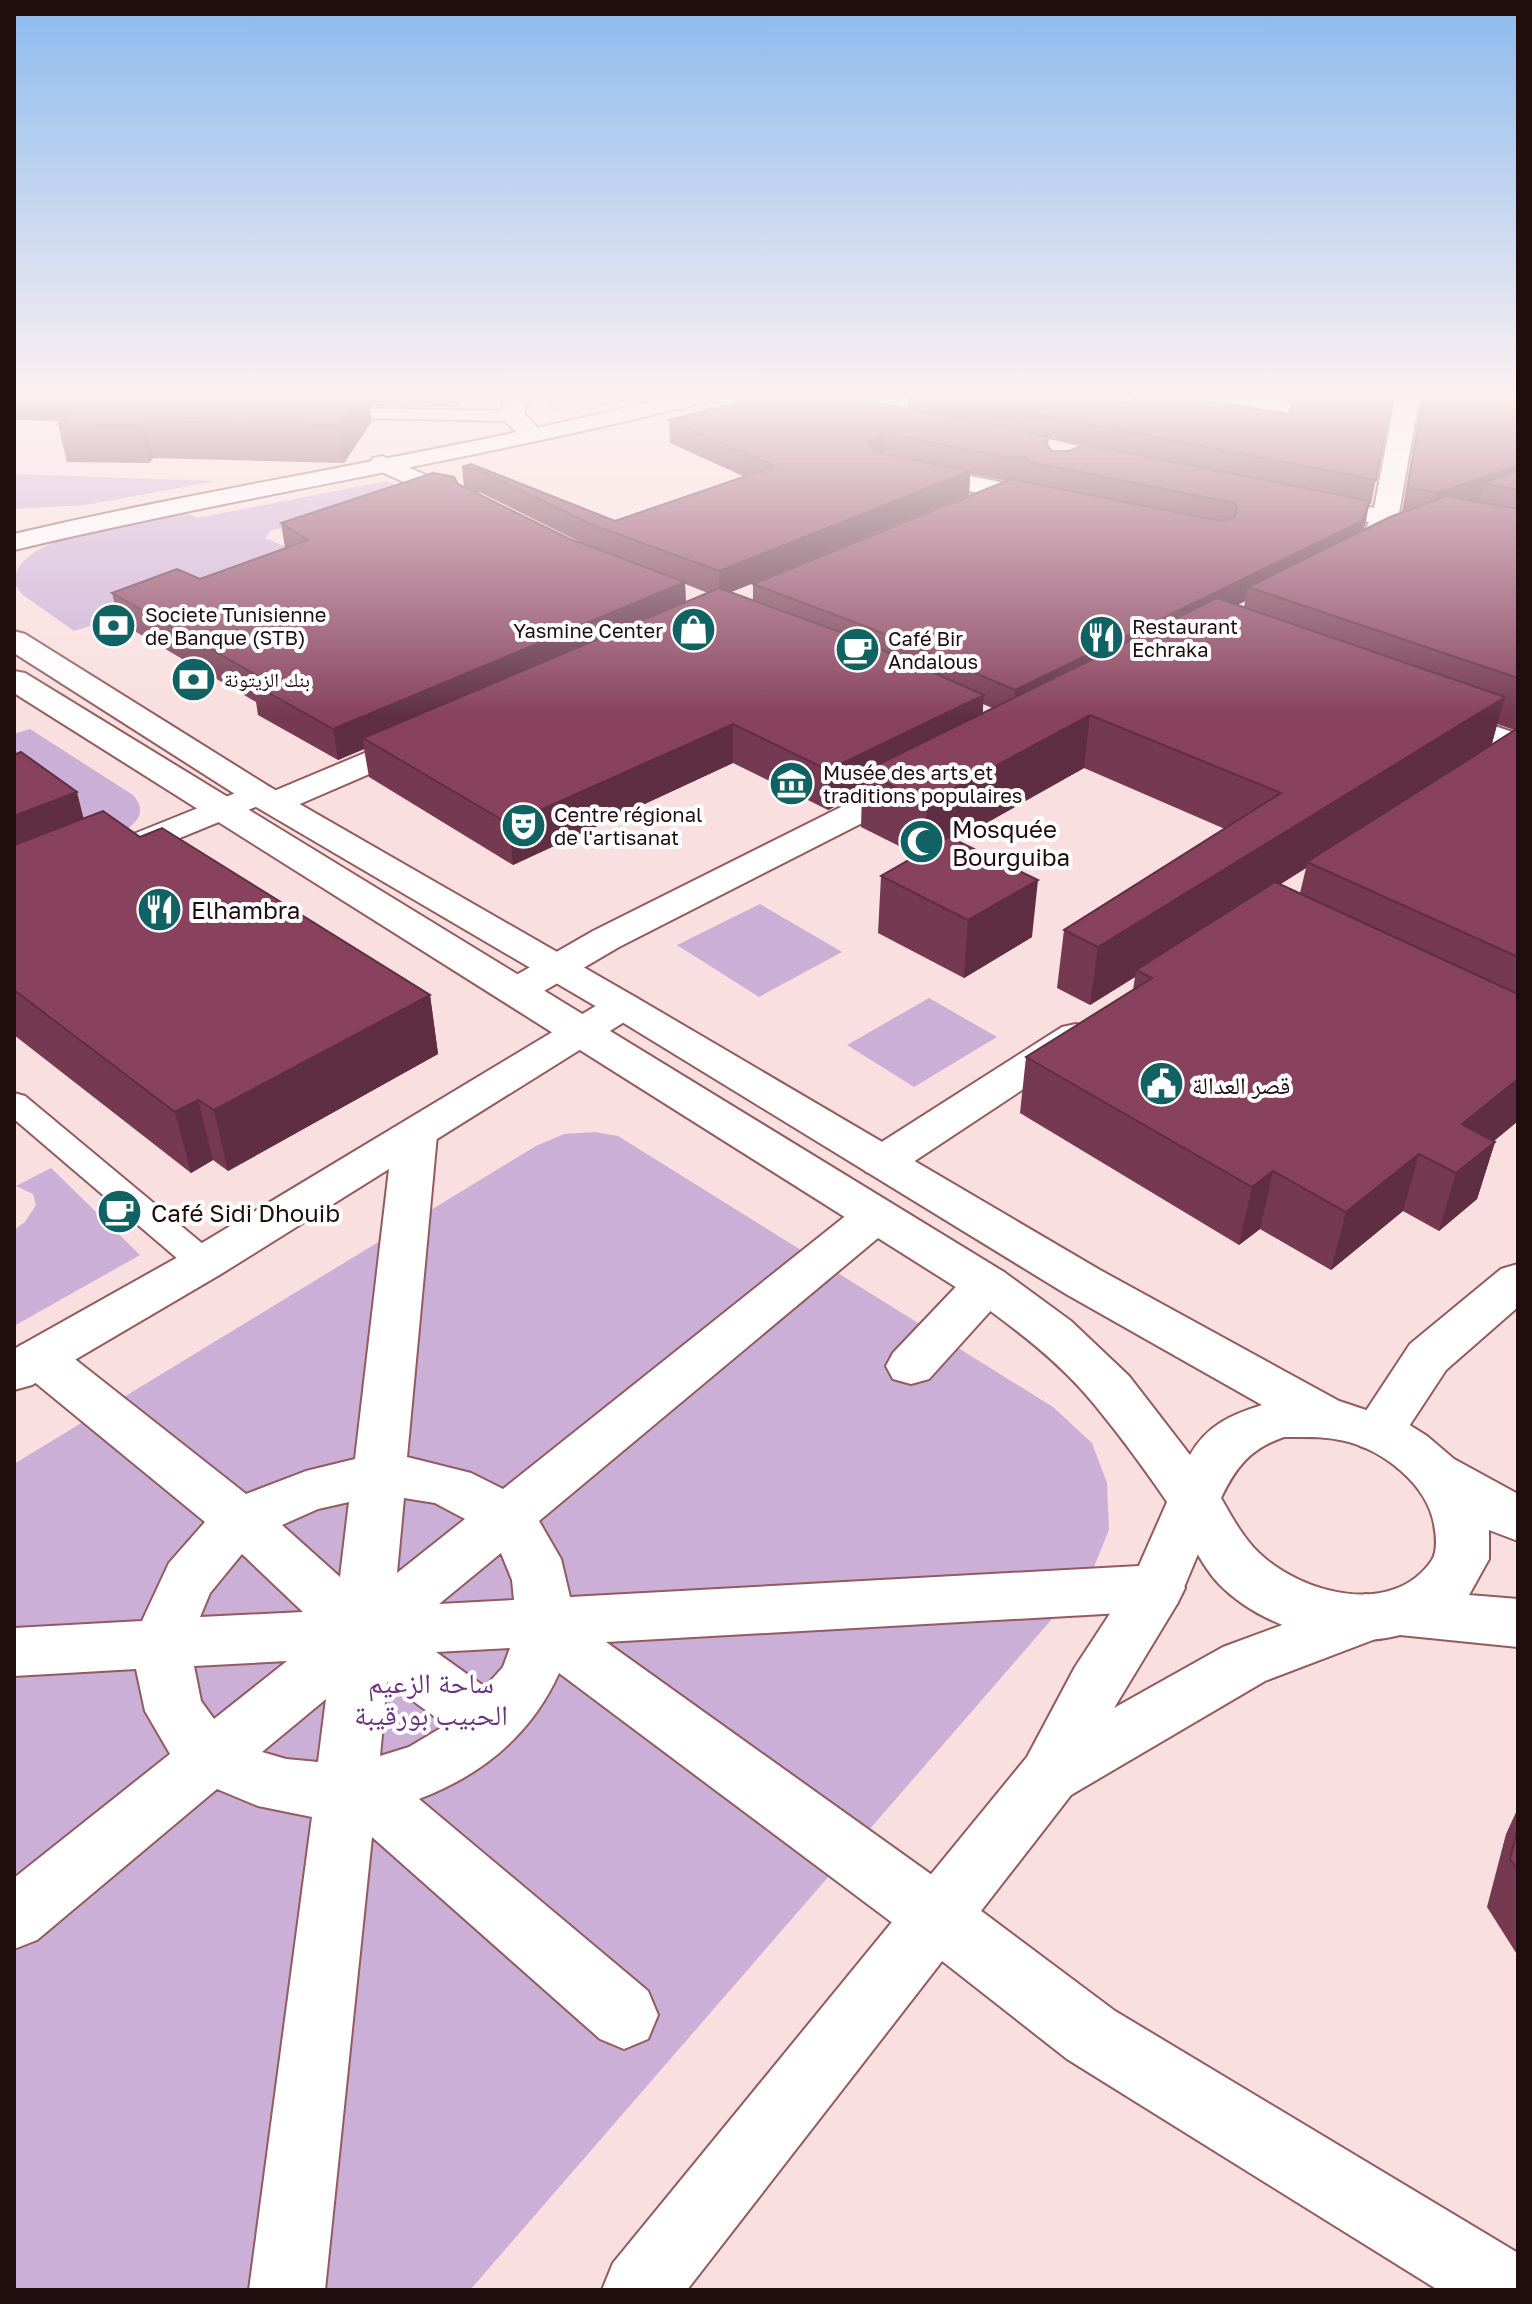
<svg xmlns="http://www.w3.org/2000/svg" width="1532" height="2304" viewBox="0 0 1532 2304" font-family="'Golos Text','Noto Naskh Arabic',sans-serif">
  <rect width="100%" height="100%" fill="#f9dfdf"/>
  <g fill="#cbafd6">
    <polygon points="549,394 660,394 570,414 546,411"/>
    <polygon points="14,474 216,481 86,505 14,509"/>
    <path d="M387 481 439 504 271 530 265 538 306 555 74 631 23 595 14 584C14 531 148 522 189 514L197 518Z"/>
    <path d="M30 729 133 795C147 811 138 821 124 832L14 858V734Z"/>
    <polygon points="760,904 842,952 759,997 677,945"/>
    <polygon points="929,998 997,1037 914,1087 847,1045"/>
    <polygon points="595,1132 618,1136 1053,1407 1092,1443 1107,1483 1109,1530 1091,1574 470,2290 14,2290 14,1464 536,1146 564,1134"/>
    <polygon points="51,1168 140,1255 14,1326 14,1230 25,1222 36,1205 33,1194 16,1186"/>
  </g>
  <g fill="none" stroke-linecap="round" stroke-linejoin="round">
    <defs>
      <g id="service">
        <polygon points="327,408 512,411 521,416 512,421 321,417 318,413 321,409"/>
        <polygon points="14,1093 25,1096 216,1255 221,1263 216,1271 204,1275 192,1271 14,1119"/>
      </g>
      <g id="pedestrian">
        <polygon points="905,394 983,394 979,399 971,401 839,415 831,413 827,408 831,403 839,401"/>
        <polygon points="1148,394 1218,394 1284,402 1292,404 1296,409 1292,414 1284,416 1160,401 1152,399"/>
        <polygon points="382,456 461,490 465,495 461,500 443,500 373,468 370,463 373,458"/>
        <polygon points="910,464 1050,492 1059,494 1063,500 1059,506 1050,508 901,477 897,472 901,467"/>
        <polygon points="422,729 434,732 438,739 434,746 286,810 274,813 262,810 257,803 262,796"/>
        <path d="M415 1121 430 1125 437 1135 407 1457 471 1473 503 1489 858 1206 874 1202 890 1206 897 1217 890 1228 539 1521 561 1559 570 1597 1157 1565 1177 1572 1185 1588 1177 1604 1157 1611 606 1642 960 1895 1115 2011 1518 2253V2290H1438L1067 2059 914 1939 559 1673C531 1735 482 1775 419 1799L648 1991 658 2015 648 2039 624 2049 600 2039 372 1837 325 2290H249L312 1817 258 1806 217 1789 37 1940 14 1949V1878L170 1754 145 1711 136 1669 14 1676V1628L142 1621 169 1563 205 1522 21 1371 14 1358 21 1345 39 1340 57 1345 246 1494 306 1471 355 1459 393 1135 400 1125ZM404 1498 435 1503 465 1519 397 1573ZM349 1502 340 1577 282 1525 318 1509ZM501 1553 512 1580 514 1600 439 1604ZM242 1554 303 1612 200 1617 210 1593ZM510 1648 503 1667 485 1687 436 1652ZM287 1661 214 1719 201 1701 194 1666ZM387 1682 446 1725 409 1747 380 1756ZM326 1699 318 1762 286 1759 262 1752Z"/>
        <polygon points="987,1267 1004,1272 1011,1284 1004,1296 929,1379 911,1384 893,1379 886,1366 893,1353 970,1272"/>
      </g>
      <g id="minor">
        <polygon points="506,394 530,394 524,414 545,435 542,440 524,440 500,416"/>
        <polygon points="1396,394 1420,394 1399,513 1518,538 1518,554 1393,528 1383,549 1363,549 1359,543 1369,522 1301,508 1297,502 1301,496 1310,494 1374,508"/>
        <polygon points="1437,706 1518,734 1518,755 1426,723 1421,716 1426,709"/>
        <polygon points="913,774 925,777 930,784 925,791 619,947 532,998 518,1002 504,998 498,990 504,982 593,931 901,777"/>
        <polygon points="258,784 270,787 275,794 270,801 14,906 14,882"/>
        <polygon points="623,994 637,998 643,1006 637,1014 221,1274 32,1385 14,1390 14,1349 187,1252 609,998"/>
        <polygon points="1076,1024 1090,1027 1096,1036 1090,1045 898,1172 882,1176 866,1172 860,1162 866,1152 1062,1027"/>
        <polygon points="1518,1264 1518,1307 1446,1370 1396,1446 1378,1452 1360,1446 1352,1432 1410,1344 1501,1269"/>
      </g>
      <g id="tertiary">
        <path d="M681 394H720L716 399C484 459 247 494 14 550V534C235 482 461 451 681 394Z"/>
        <polygon points="1194,1478 1213,1484 1221,1499 1177,1604 1114,1708 1223,1647 1366,1594 1386,1601 1394,1618 1386,1635 1265,1681 1071,1795 687,2290 602,2290 613,2263 1027,1757 1075,1667 1134,1577 1175,1484"/>
      </g>
      <path id="secondary" d="M14 631 25 634 270 787 637 998 1100 1270 1339 1401 1408 1424 1427 1436 1454 1459 1518 1494V1541L1489 1530V1559L1469 1595 1518 1599V1647L1400 1635C1341 1651 1262 1628 1219 1584 1199 1563 1190 1536 1174 1512 1149 1475 1122 1438 1094 1404 1059 1361 1014 1328 970 1296L14 693V671L25 673 1004 1272 1071 1321 1129 1376 1190 1455C1207 1425 1231 1415 1262 1405L1066 1294 609 1014 246 801 14 653ZM1284 1437C1305 1437 1324 1436 1345 1441 1383 1450 1427 1484 1434 1524 1436 1535 1438 1550 1432 1560 1393 1618 1302 1594 1259 1553 1243 1538 1232 1517 1221 1498 1236 1467 1250 1449 1284 1437Z"/>
    </defs>
    <use href="#service" stroke="#935b5e" stroke-width="4"/>
    <use href="#pedestrian" stroke="#935b5e" stroke-width="4"/>
    <use href="#minor" stroke="#935b5e" stroke-width="4"/>
    <use href="#tertiary" stroke="#935b5e" stroke-width="4"/>
    <use href="#secondary" stroke="#935b5e" stroke-width="4"/>
    <use href="#service" fill="#fff" fill-rule="evenodd"/>
    <use href="#pedestrian" fill="#fff" fill-rule="evenodd"/>
    <use href="#minor" fill="#fff" fill-rule="evenodd"/>
    <use href="#tertiary" fill="#fff" fill-rule="evenodd"/>
    <use href="#secondary" fill="#fff" fill-rule="evenodd"/>
  </g>
  <g fill="#753951" fill-rule="evenodd">
    <polygon points="14,394 463,394 457,407 369,406 372,421 344,463 153,458 149,463 67,462 58,424 62,421 14,420"/>
    <path d="M722 394H877L847 397 907 409 908 394H1082L1130 403 1289 414 1393 394 1371 504H1369L1362 531 1404 512H1402L1422 394H1518V1121L1494 1141 1495 1142 1477 1199 1439 1231 1403 1211 1331 1270 1260 1229 1239 1245 1020 1113 1026 1057 1133 990 1135 977 1090 1005 1057 988 1064 930 1225 829 1084 768 956 840 1032 937 964 978 878 933 881 876 917 855 861 827 862 793 828 810 733 763 513 865 369 777 364 749 338 760 258 715 256 702 119 622 112 593 200 579 285 548 281 523 458 484 464 487 462 467 471 464 615 521 745 477 670 443 669 420 747 400ZM1049 439 1080 446 1069 451H1052L1048 446ZM970 474 1007 481 753 584V600L731 592 969 495ZM476 492 481 493 582 543 570 539ZM685 584 708 593 686 602ZM1245 601 1244 607 1238 605ZM983 704 992 708 983 713ZM1497 724 1514 730 1492 744ZM1306 868 1300 893 1280 884Z"/>
    <polygon points="14,755 84,818 140,837 430,995 438,1054 228,1171 213,1160 191,1173 14,1035"/>
    <polygon points="1518,1808 1518,1956 1487,1907 1506,1834"/>
  </g>
  <g fill="#5f2e42">
    <polygon points="360,394 368,394 372,421 344,463 339,425"/>
    <polygon points="456,394 463,394 457,407"/>
    <polygon points="842,394 877,394 842,398"/>
    <polygon points="145,421 153,458 149,463 141,425"/>
    <polygon points="884,433 883,456 869,465 869,442"/>
    <polygon points="1518,466 1518,488 1484,483 1480,501 1432,517 1437,493"/>
    <polygon points="970,471 969,495 719,597 719,571"/>
    <polygon points="1370,501 1365,525 1357,545 1248,587 1245,601 1013,717 1015,690"/>
    <polygon points="685,582 686,611 363,738 364,749 338,760 333,729"/>
    <polygon points="984,695 981,733 863,772 862,793 828,810 828,770"/>
    <polygon points="1505,697 1490,750 1307,862 1306,868 1141,973 1136,970 1135,977 1090,1005 1098,947"/>
    <polygon points="1090,715 1084,768 924,858 927,803"/>
    <polygon points="733,724 733,763 513,865 509,824"/>
    <polygon points="77,792 91,848 14,879 14,816"/>
    <polygon points="1038,880 1032,937 964,978 968,920"/>
    <polygon points="430,995 438,1054 228,1171 214,1110"/>
    <polygon points="1518,1079 1518,1121 1455,1173 1462,1124"/>
    <polygon points="198,1100 213,1160 191,1173 175,1112"/>
    <polygon points="1495,1142 1477,1199 1439,1231 1456,1173"/>
    <polygon points="1419,1154 1403,1211 1331,1270 1346,1212"/>
    <polygon points="1273,1171 1260,1229 1239,1245 1252,1187"/>
  </g>
  <g fill="#88425e" stroke="#5f2e42" stroke-width="2">
    <polygon points="87,394 360,394 339,425 145,421 141,425 58,424"/>
    <polygon points="772,394 833,394 1049,437 1045,443 1052,451 1069,451 1085,444 1370,501 1362,521 1015,690 870,628 753,584 1011,479 1220,521 1234,518 1237,509 1234,503 1030,462 1025,457 1006,457 884,433 869,442 875,452 970,471 719,571 593,525 479,470 462,467 471,464 615,521 775,466 669,420"/>
    <polygon points="937,394 1082,394 1130,403 1140,394 1163,394 1289,414 1295,394 1393,394 1376,480"/>
    <polygon points="1424,394 1518,394 1518,466 1437,493 1408,487"/>
    <polygon points="1518,470 1518,490 1484,483"/>
    <polygon points="433,473 454,477 458,484 570,539 685,582 333,729 253,684 265,680 112,593 177,569 200,579 308,540 281,523"/>
    <polygon points="1446,496 1518,509 1518,678 1248,587 1390,517"/>
    <polygon points="719,588 846,634 984,695 828,770 733,724 509,824 363,738"/>
    <polygon points="1217,598 1505,697 1098,947 1064,930 1281,793 1090,715 927,803 863,772"/>
    <polygon points="1518,728 1518,957 1307,862"/>
    <polygon points="21,752 77,792 14,816 14,755"/>
    <polygon points="103,811 140,837 162,828 430,995 214,1110 198,1100 175,1112 14,990 14,845"/>
    <polygon points="949,837 1038,880 968,920 881,876"/>
    <polygon points="1275,882 1518,994 1518,1079 1462,1124 1495,1142 1456,1173 1419,1154 1346,1212 1273,1171 1252,1187 1026,1057 1152,978 1136,970"/>
    <polygon points="1518,1828 1518,1870 1510,1859"/>
  </g>
  <linearGradient id="sky" x2="0" y2="1"><stop stop-color="#8bbaee"/><stop offset="0.55" stop-color="#fcf1f1"/><stop offset="1" stop-color="#fcf1f1" stop-opacity="0"/></linearGradient>
  <rect width="1532" height="717" fill="url(#sky)"/>
  <defs>
    <symbol id="bank-disc" viewBox="-11 -11 22 22"><circle r="9.5" fill="#116263" stroke="#fff"/><path d="M-6-4H6V4H-6ZM0-2.3a2.3 2.3 0 1 0 0 4.6a2.3 2.3 0 1 0 0-4.6Z" fill="#fff"/></symbol>
    <symbol id="shop-disc" viewBox="-11 -11 22 22"><circle r="9.5" fill="#116263" stroke="#fff"/><path d="M-5-2.5h2.3a2.7 3.5 0 0 1 5.4 0H5L5.5 6h-11ZM-1.5-2.5h3a1.5 2.3 0 0 0-3 0Z" fill="#fff"/></symbol>
    <symbol id="restaurant-disc" viewBox="-11 -11 22 22"><circle r="9.5" fill="#116263" stroke="#fff"/><path d="M-5-6h1v4h1v-4h1v4h1v-4h1v5L-1.5 .5V6h-2V.5L-5-1ZM5-6V6H3V1.5H1.5Q1.5-4 5-6Z" fill="#fff"/></symbol>
    <symbol id="cafe-disc" viewBox="-11 -11 22 22"><circle r="9.5" fill="#116263" stroke="#fff"/><path d="M-5.5-4.5H6V0H3Q3 3.5 0 3.5H-2.5Q-5.5 3.5-5.5 0ZM3-3.2v2h1.7v-2ZM-6 4.5H4V6H-6Z" fill="#fff"/></symbol>
    <symbol id="museum-disc" viewBox="-11 -11 22 22"><circle r="9.5" fill="#116263" stroke="#fff"/><path d="M0-6L6-3V-2H-6V-3ZM-5-1h2V3h-2ZM-1-1h2V3h-2ZM3-1h2V3H3ZM-6 4H6V6H-6Z" fill="#fff"/></symbol>
    <symbol id="theatre-disc" viewBox="-11 -11 22 22"><circle r="9.5" fill="#116263" stroke="#fff"/><path d="M-5-5.5Q0-4 5-5.5V0Q5 5 0 6Q-5 5-5 0ZM-3.3-2.5H-1v1.5H-3.3ZM1-2.5H3.3v1.5H1ZM-2.8 1Q0 5.5 2.8 1Z" fill="#fff"/></symbol>
    <symbol id="mosque-disc" viewBox="-11 -11 22 22"><circle r="9.5" fill="#116263" stroke="#fff"/><path d="M3.5-4.9A6 6 0 1 0 3.5 4.9A5 5 0 1 1 3.5-4.9Z" fill="#fff"/></symbol>
    <symbol id="civic-disc" viewBox="-11 -11 22 22"><circle r="9.5" fill="#116263" stroke="#fff"/><path d="M-.6-6.5H3V-4.5H.6V-3L4-1V1h2V6H-6V1h2V-1L-.6-3ZM-1.2 2.5V6h2.4V2.5Z" fill="#fff"/></symbol>
  </defs>
  <g fill-rule="evenodd">
    <use href="#bank-disc" x="88" y="600" width="51" height="51"/>
    <use href="#shop-disc" x="668" y="604" width="51" height="51"/>
    <use href="#restaurant-disc" x="1076" y="612" width="51" height="51"/>
    <use href="#cafe-disc" x="832" y="624" width="51" height="51"/>
    <use href="#bank-disc" x="168" y="654" width="51" height="51"/>
    <use href="#museum-disc" x="766" y="758" width="51" height="51"/>
    <use href="#theatre-disc" x="498" y="800" width="51" height="51"/>
    <use href="#mosque-disc" x="896" y="816" width="51" height="51"/>
    <use href="#restaurant-disc" x="134" y="884" width="51" height="51"/>
    <use href="#civic-disc" x="1136" y="1058" width="51" height="51"/>
    <use href="#cafe-disc" x="94" y="1186" width="51" height="51"/>
  </g>
  <g text-anchor="middle" dominant-baseline="central" stroke-width="8" stroke-linejoin="round" paint-order="stroke">
    <g font-size="20" fill="#220d0e" stroke="#fff" text-anchor="start">
      <text x="145" y="614">Societe Tunisienne<tspan x="145" dy="23">de Banque (STB)</tspan></text>
      <text x="1132" y="626">Restaurant<tspan x="1132" dy="23">Echraka</tspan></text>
      <text x="663" y="630" text-anchor="end">Yasmine Center</text>
      <text x="888" y="638">Café Bir<tspan x="888" dy="23">Andalous</tspan></text>
      <text x="224" y="679">بنك الزيتونة</text>
      <text x="823" y="772">Musée des arts et<tspan x="823" dy="23">traditions populaires</tspan></text>
      <text x="554" y="814">Centre régional<tspan x="554" dy="23">de l'artisanat</tspan></text>
    </g>
    <g font-size="24" fill="#220d0e" stroke="#fff" text-anchor="start">
      <text x="952" y="828">Mosquée<tspan x="952" dy="28">Bourguiba</tspan></text>
      <text x="191" y="909">Elhambra</text>
      <text x="1192" y="1084">قصر العدالة</text>
      <text x="151" y="1212">Café Sidi Dhouib</text>
    </g>
    <g font-size="28" fill="#6b347f" stroke="#fff">
      <text x="431" y="1682">ساحة الزعيم<tspan x="431" dy="32">الحبيب بورقيبة</tspan></text>
    </g>
  </g>
  <rect width="1532" height="2304" fill="none" stroke="#220d0e" stroke-width="32"/>
</svg>
